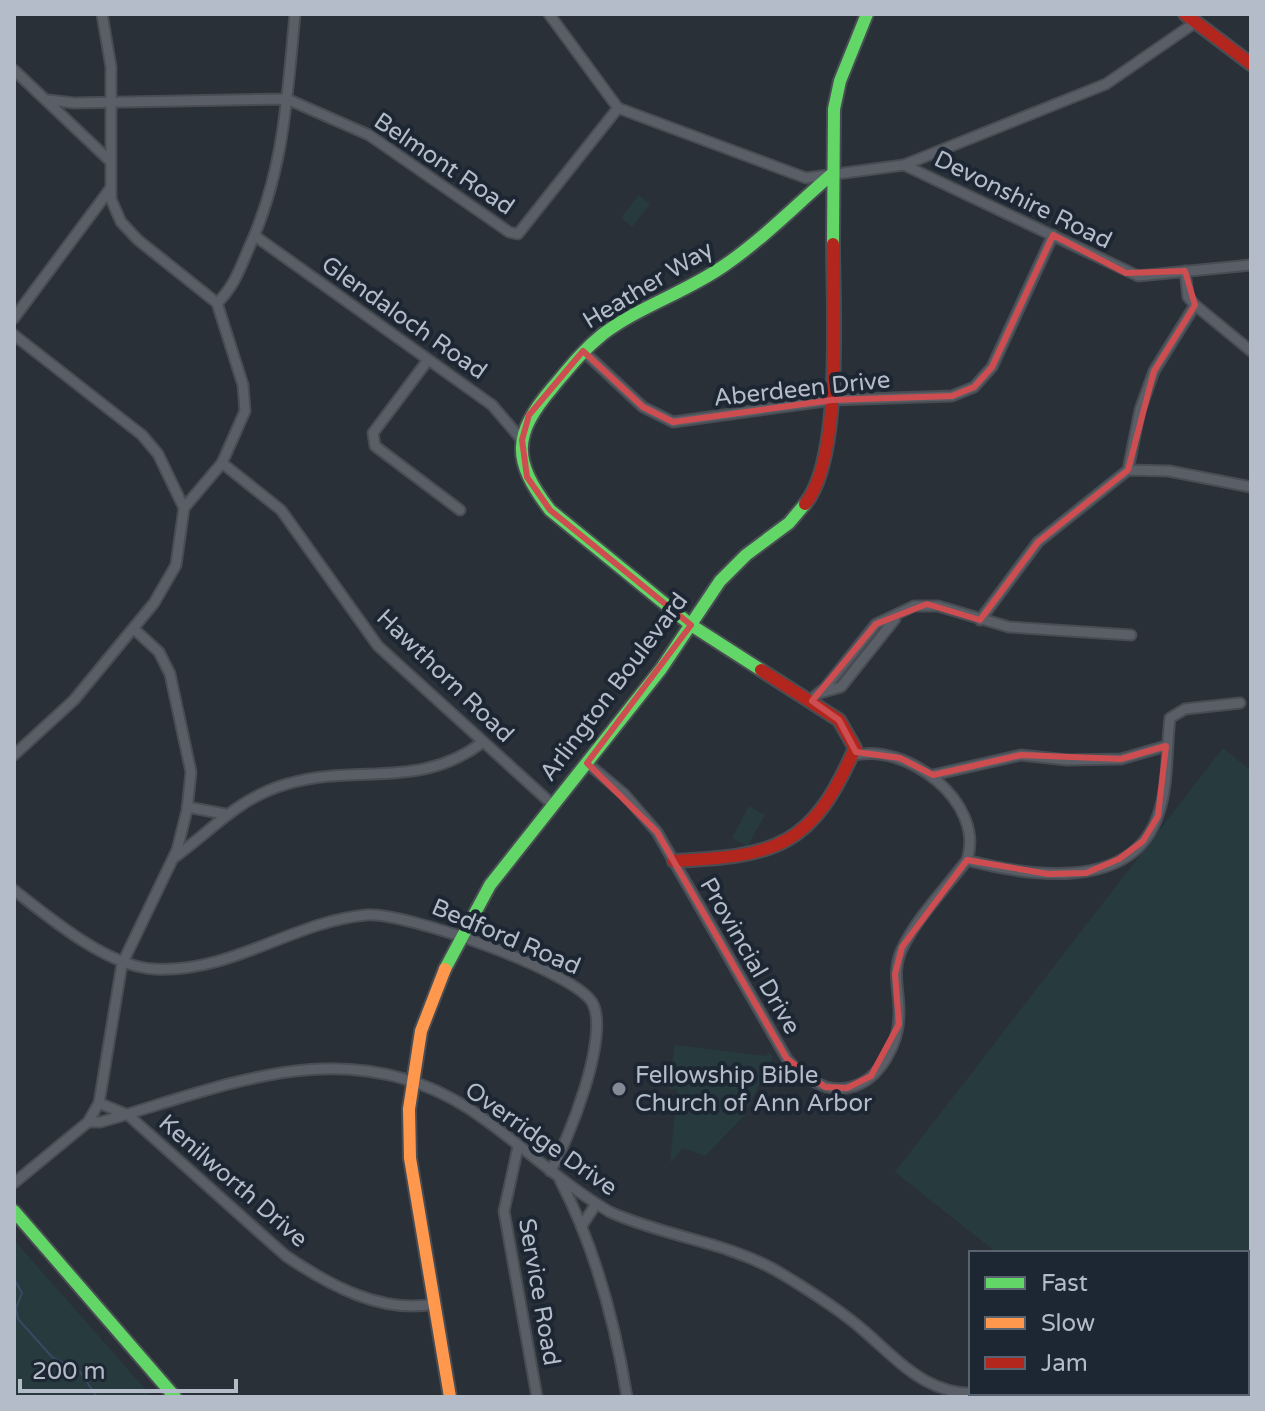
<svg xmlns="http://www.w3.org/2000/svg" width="1265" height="1411" viewBox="0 0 1265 1411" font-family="'Varela Round',sans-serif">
  <rect width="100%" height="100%" fill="#2a3038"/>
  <g fill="#273a3e">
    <polygon points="639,195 650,204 632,227 621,218"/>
    <polygon points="1223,748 1251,771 1251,1397 1192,1397 1187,1393 1247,1393 1247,1253 997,1253 895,1172"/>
    <polygon points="749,806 765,815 747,847 732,838"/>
    <polygon points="675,1045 766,1056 769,1052 773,1057 743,1117 705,1156 683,1148 670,1163 677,1090 668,1089"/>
    <polygon points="14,1240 152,1397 14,1397"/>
  </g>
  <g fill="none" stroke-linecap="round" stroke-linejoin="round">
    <polyline stroke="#384963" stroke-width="2" points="14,1279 22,1293 16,1308 18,1319 53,1358 78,1369 97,1397"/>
    <defs>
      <g id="street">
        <polyline points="549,14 618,108 806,178 904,165 1138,276 1251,265"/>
        <polyline points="14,70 109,160"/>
        <polyline points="48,100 74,103 287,99 369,135 509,232 518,234 618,108"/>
        <polyline points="904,165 1106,84 1196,22"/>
        <polyline points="255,236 492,405 522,440"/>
        <polyline points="1185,271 1188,297 1195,305 1251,351"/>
        <path d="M217 303C233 288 240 269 248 250 284 172 287 98 295 14"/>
        <polyline points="14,318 110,189"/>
        <polyline points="14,335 142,435 158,454 184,508"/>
        <polyline points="583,351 643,407 673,422 832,400 952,396 974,387 992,367 1053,235"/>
        <polyline points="428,360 373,433 375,446 460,510"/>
        <polyline points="222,463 281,510 378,646 553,805"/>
        <polyline points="1128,470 1140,410 1154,371 1195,305"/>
        <polyline points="980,620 1038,542 1128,470 1169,471 1251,487"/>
        <polyline points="820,693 841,687 895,619"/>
        <polyline points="810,700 825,688 876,624 914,606 938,606 1009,627 1131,635"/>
        <polyline points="14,755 74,700 154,603 176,565 184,508 222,463 245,411 243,385 217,303 138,240 121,222 111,199 111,67 102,14"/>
        <path d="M587 763 624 794 657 832 787 1059C803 1077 826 1094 851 1087 880 1080 899 1043 899 1015 900 992 891 972 902 949 917 917 946 888 967 860 986 803 906 740 851 756"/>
        <polyline points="933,775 1021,755 1067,760 1121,759 1166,746"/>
        <polyline points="187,807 225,814"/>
        <path d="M175 857C213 829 240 797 287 784 359 763 418 791 483 742"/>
        <path d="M967 860C1027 876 1132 893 1158 815 1169 785 1166 750 1170 718L1185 709 1240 703"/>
        <path d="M14 890C51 919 108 967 155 969 232 973 292 922 366 915 403 911 578 972 593 1004 609 1037 569 1141 550 1171"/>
        <path d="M99 1103 128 1115 286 1256C329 1285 381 1314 434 1304"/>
        <path d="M88 1122H101C226 1086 346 1030 468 1108 517 1140 559 1182 610 1212 665 1237 730 1242 782 1274 810 1291 839 1309 863 1330 900 1362 929 1398 983 1393"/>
        <polyline points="518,1147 504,1211 537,1397"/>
        <path d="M560 1180C595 1247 615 1322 627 1397"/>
        <polyline points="14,1183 88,1122 99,1103 122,964 177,850 187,810 191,772 170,674 159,652 134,629"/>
        <polyline points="583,1224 596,1204"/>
        <polyline points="1039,1393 1057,1397"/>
      </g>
      <g id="fast">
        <polyline points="833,244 834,109 840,81 867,14"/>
        <path d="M761 670 691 625 550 510C512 460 512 435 553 387 569 368 583 350 603 334 640 306 687 292 725 265 763 239 797 204 832 174"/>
        <polyline points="445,969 490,885 661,669 720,581 746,555 789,523 805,504"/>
        <polyline points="14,1211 175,1397"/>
      </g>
      <polyline id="slow" points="445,969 421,1031 409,1109 410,1158 450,1397"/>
      <g id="jam">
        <polyline points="1185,14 1251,64"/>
        <path d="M805 504C843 459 833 305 833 244"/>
        <path d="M674 861C777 856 812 847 855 748L839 720 761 670"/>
      </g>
    </defs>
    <use href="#street" stroke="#484c53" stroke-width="13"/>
    <use href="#fast" stroke="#484c53" stroke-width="16"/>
    <use href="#slow" stroke="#484c53" stroke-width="16"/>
    <use href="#jam" stroke="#484c53" stroke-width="16"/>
    <use href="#street" stroke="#5a5e66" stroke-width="9"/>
    <use href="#fast" stroke="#63d668" stroke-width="12"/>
    <use href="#slow" stroke="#ff974d" stroke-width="12"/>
    <use href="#jam" stroke="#b3261e" stroke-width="12"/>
  </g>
  <path fill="none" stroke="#ce4d50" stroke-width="6" stroke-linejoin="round" d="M1053 235 1126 273 1185 271 1195 305 1154 371 1128 470 1038 542 980 620 927 604 876 624 812 701 839 720 856 752 900 758 933 775 1021 755 1121 759 1166 746 1158 816 1143 841 1119 859 1086 873 1048 874 967 860 902 947 895 974 899 1024 871 1076 847 1088 825 1087 787 1059 657 832 587 763 691 625 550 510 527 477 522 440 529 415 583 351 643 407 673 422 832 400 952 396 974 387 992 367Z"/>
  <circle fill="#848b96" stroke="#1d2633" stroke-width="3" cx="619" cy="1089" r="8"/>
  <g text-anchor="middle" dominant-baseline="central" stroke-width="8" stroke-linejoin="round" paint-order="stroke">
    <g font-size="24" fill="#b4bcc9" stroke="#1d2633">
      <text transform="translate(444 164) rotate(34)">Belmont Road</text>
      <text transform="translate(1023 200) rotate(26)">Devonshire Road</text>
      <text transform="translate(648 285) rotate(-31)">Heather Way</text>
      <text transform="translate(404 318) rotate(35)">Glendaloch Road</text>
      <text transform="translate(802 389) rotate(-6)">Aberdeen Drive</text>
      <text transform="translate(445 676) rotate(44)">Hawthorn Road</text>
      <text transform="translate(614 687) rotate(-53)">Arlington Boulevard</text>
      <text transform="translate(506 937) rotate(23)">Bedford Road</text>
      <text transform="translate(750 956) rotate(60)">Provincial Drive</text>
      <text transform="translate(541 1139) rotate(35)">Overridge Drive</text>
      <text transform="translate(233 1181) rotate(41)">Kenilworth Drive</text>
      <text transform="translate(539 1292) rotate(80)">Service Road</text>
    </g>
    <g font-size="24" fill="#b4bcc9" stroke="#1d2633" text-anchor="start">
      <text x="635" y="1075">Fellowship Bible<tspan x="635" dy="28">Church of Ann Arbor</tspan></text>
    </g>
  </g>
  <rect width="1265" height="1411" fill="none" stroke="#b4bcc9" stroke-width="32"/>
  <rect x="969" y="1251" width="280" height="144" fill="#1d2633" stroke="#59626f" stroke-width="2"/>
  <rect x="985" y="1277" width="40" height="12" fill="#63d668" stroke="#59626f" stroke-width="2"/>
  <text x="1041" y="1291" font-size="24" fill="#b4bcc9">Fast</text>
  <rect x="985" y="1317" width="40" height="12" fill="#ff974d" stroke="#59626f" stroke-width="2"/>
  <text x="1041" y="1331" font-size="24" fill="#b4bcc9">Slow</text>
  <rect x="985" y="1357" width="40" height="12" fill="#b3261e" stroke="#59626f" stroke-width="2"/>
  <text x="1041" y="1371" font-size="24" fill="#b4bcc9">Jam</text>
  <path d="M20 1379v12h216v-12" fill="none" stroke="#b4bcc9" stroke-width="4"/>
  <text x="32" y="1379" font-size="24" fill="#b4bcc9" stroke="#1d2633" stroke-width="6" paint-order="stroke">200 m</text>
</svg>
